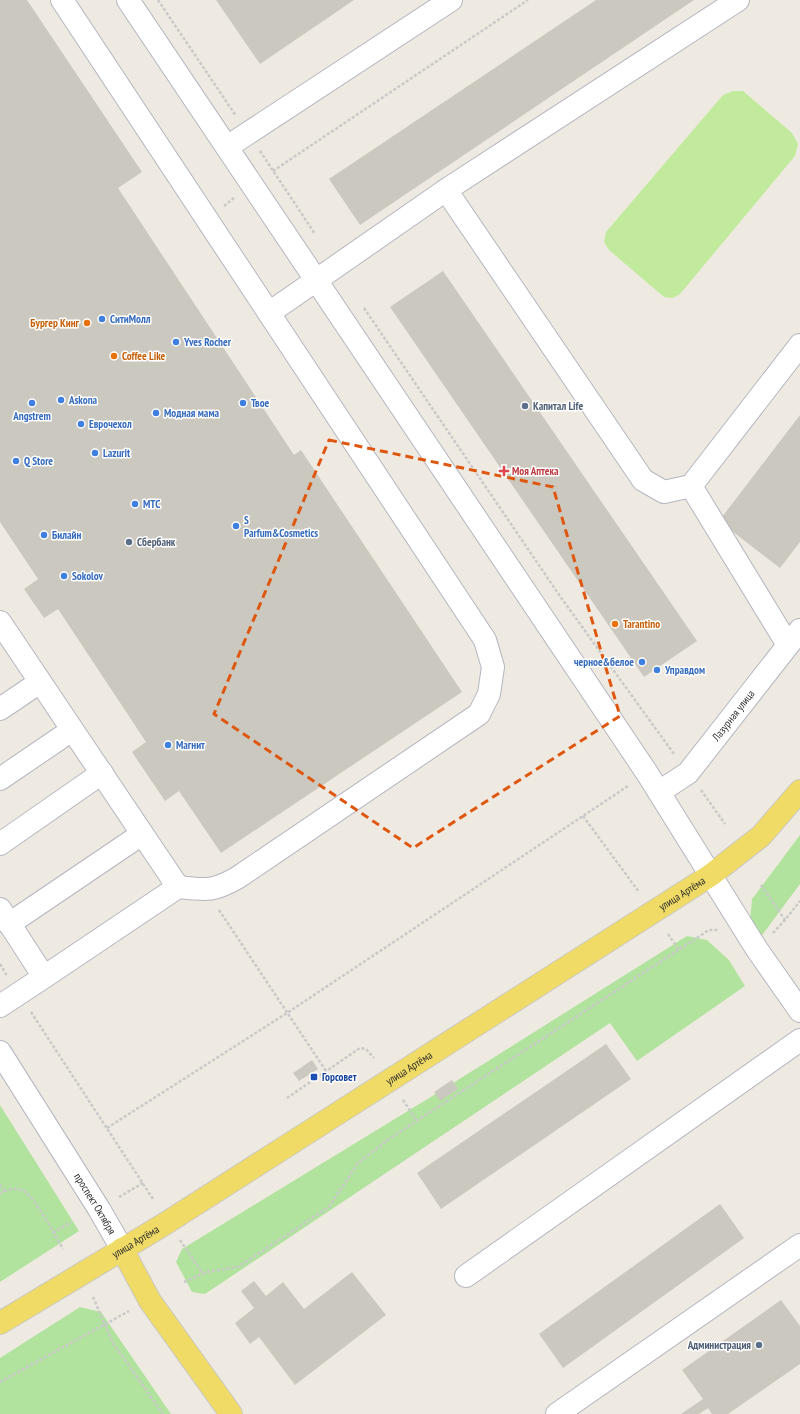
<svg xmlns="http://www.w3.org/2000/svg" width="800" height="1414" viewBox="0 0 800 1414" font-family="'PT Sans Narrow',sans-serif">
  <rect width="100%" height="100%" fill="#efeae1"/>
  <g fill="#b1e39f">
    <polygon points="800,835 800,884 760,938 750,921 752,899"/>
    <polygon points="687,936 707,940 729,960 745,986 637,1061 610,1023 205,1294 192,1292 176,1262 182,1249 434,1095"/>
    <polygon points="0,1105 79,1231 0,1282"/>
    <polygon points="80,1307 101,1312 171,1414 0,1414 0,1358"/>
  </g>
  <polygon fill="#c2ea9c" points="733,91 743,91 792,133 798,144 795,156 680,294 673,298 664,297 609,250 604,242 606,232 723,95"/>
  <g fill="#cbc8bf">
    <polygon points="0,0 27,0 142,172 118,188 294,455 301,450 462,692 221,853 179,791 165,801 132,752 146,742 58,609 44,618 24,589 38,579 0,522"/>
    <polygon points="216,0 354,0 260,64"/>
    <polygon points="596,0 694,0 360,225 329,179"/>
    <polygon points="443,271 697,641 644,677 390,307"/>
    <polygon points="800,415 800,542 780,568 719,521"/>
    <polygon points="606,1044 631,1079 441,1209 417,1173"/>
    <polygon points="312,1060 318,1069 299,1081 293,1073"/>
    <polygon points="452,1080 458,1089 440,1101 434,1092"/>
    <polygon points="720,1204 744,1238 563,1368 539,1334"/>
    <polygon points="352,1272 386,1315 295,1385 259,1337 250,1344 235,1323 254,1308 241,1291 254,1281 266,1296 283,1282 304,1309"/>
    <polygon points="781,1300 800,1326 800,1364 728,1414 712,1414 708,1408 699,1414 681,1414 703,1399 682,1370"/>
  </g>
  <g fill="none" stroke-linecap="round" stroke-linejoin="round">
    <defs>
      <g id="minor">
        <path d="M62 0 485 640 493 667 489 694 479 714 237 878C212 892 206 890 178 887"/>
        <polyline points="128,0 647,773 756,948 800,1011"/>
        <polyline points="227,147 451,0"/>
        <polyline points="446,190 643,480 664,492 691,486"/>
        <polyline points="269,313 446,190 738,0"/>
        <polyline points="0,622 178,887 44,977 0,1006"/>
        <polyline points="788,645 691,486 800,345"/>
        <polyline points="0,709 40,682"/>
        <polyline points="0,779 72,730"/>
        <path id="s1" d="M659 792 688 773 800 630"/>
        <polyline points="0,844 102,773"/>
        <polyline points="0,909 44,977"/>
        <polyline points="9,924 142,834"/>
        <path id="s2" d="M0 1052 99 1209 122 1249"/>
        <polyline points="466,1276 800,1040"/>
        <polyline points="557,1414 800,1245"/>
      </g>
      <g id="major">
        <polyline points="122,1249 150,1301 231,1414"/>
        <path id="s3" d="M0 1323 163 1225 711 875 761 836 800 791"/>
      </g>
    </defs>
    <use href="#minor" stroke="#b4b6c1" stroke-width="24"/>
    <use href="#major" stroke="#c9c9c9" stroke-width="24"/>
    <g stroke="#c9c9c9" stroke-width="2.5" stroke-dasharray="3 2" stroke-linecap="butt">
      <polyline points="158,0 236,116"/>
      <polyline points="260,151 315,234"/>
      <polyline points="273,171 528,0"/>
      <polyline points="224,206 234,198"/>
      <polyline points="364,308 562,599 674,754"/>
      <polyline points="701,790 725,824"/>
      <polyline points="583,816 639,892"/>
      <polyline points="761,885 785,920"/>
      <polyline points="219,910 326,1071"/>
      <polyline points="773,933 785,920 800,901"/>
      <polyline points="668,934 679,950"/>
      <polyline points="0,964 7,976"/>
      <polyline points="31,1012 153,1199"/>
      <polyline points="287,1098 360,1048 366,1049 374,1058"/>
      <polyline points="403,1100 417,1121"/>
      <polyline points="107,1128 287,1013 628,786"/>
      <polyline points="0,1185 4,1191 0,1194"/>
      <path d="M4 1191C11 1189 18 1187 25 1192 35 1198 56 1237 63 1249"/>
      <polyline points="119,1197 143,1183"/>
      <polyline points="53,1233 71,1222"/>
      <polyline points="180,1240 203,1274"/>
      <polyline points="184,1282 207,1272 238,1267 329,1207 358,1163 389,1139 709,930 719,930"/>
      <polyline points="93,1297 113,1343 163,1414"/>
      <polyline points="0,1382 129,1311"/>
    </g>
    <use href="#minor" stroke="#fff" stroke-width="22"/>
    <use href="#major" stroke="#efdb66" stroke-width="22"/>
  </g>
  <path fill="none" stroke="#df570e" stroke-width="3" stroke-dasharray="8 5" stroke-linejoin="round" d="M329 440 553 487 620 716 413 848 214 714Z"/>
  <g fill="#3f7fe0" stroke="#fff" stroke-width="1.5">
    <circle cx="102" cy="319" r="4"/>
    <circle cx="176" cy="342" r="4"/>
    <circle cx="61" cy="400" r="4"/>
    <circle cx="32" cy="403" r="4"/>
    <circle cx="243" cy="403" r="4"/>
    <circle cx="156" cy="413" r="4"/>
    <circle cx="81" cy="424" r="4"/>
    <circle cx="95" cy="453" r="4"/>
    <circle cx="16" cy="461" r="4"/>
    <circle cx="135" cy="504" r="4"/>
    <circle cx="236" cy="526" r="4"/>
    <circle cx="44" cy="535" r="4"/>
    <circle cx="64" cy="576" r="4"/>
    <circle cx="642" cy="662" r="4"/>
    <circle cx="657" cy="670" r="4"/>
    <circle cx="168" cy="745" r="4"/>
  </g>
  <g fill="#e8710a" stroke="#fff" stroke-width="1.5">
    <circle cx="87" cy="323" r="4"/>
    <circle cx="114" cy="356" r="4"/>
    <circle cx="615" cy="624" r="4"/>
  </g>
  <g fill="#5c6f8a" stroke="#fff" stroke-width="1.5">
    <circle cx="525" cy="406" r="4"/>
    <circle cx="129" cy="542" r="4"/>
    <circle cx="759" cy="1345" r="4"/>
  </g>
  <path fill="#e0444e" stroke="#fff" stroke-width="1.5" d="M502 465h4v4h4v4h-4v4h-4v-4h-4v-4h4z"/>
  <rect fill="#1a4fb4" stroke="#fff" stroke-width="1.5" x="310" y="1073" width="8" height="8" rx="2"/>
  <g text-anchor="middle" dominant-baseline="central" stroke-width="3" stroke-linejoin="round" paint-order="stroke">
    <g font-size="11" font-weight="bold" fill="#366cbe" stroke="#fff" text-anchor="start">
      <text x="110" y="319">СитиМолл</text>
      <text x="184" y="342">Yves Rocher</text>
      <text x="69" y="400">Askona</text>
      <text x="251" y="403">Твое</text>
      <text x="164" y="413">Модная мама</text>
      <text x="32" y="416" text-anchor="middle">Angstrem</text>
      <text x="89" y="424">Еврочехол</text>
      <text x="103" y="453">Lazurit</text>
      <text x="24" y="461">Q Store</text>
      <text x="143" y="504">МТС</text>
      <text x="244" y="520">S<tspan x="244" dy="13">Parfum&amp;Cosmetics</tspan></text>
      <text x="52" y="535">Билайн</text>
      <text x="72" y="576">Sokolov</text>
      <text x="634" y="662" text-anchor="end">черное&amp;белое</text>
      <text x="665" y="670">Управдом</text>
      <text x="176" y="745">Магнит</text>
    </g>
    <g font-size="11" font-weight="bold" fill="#c56008" stroke="#fff" text-anchor="start">
      <text x="79" y="323" text-anchor="end">Бургер Кинг</text>
      <text x="122" y="356">Coffee Like</text>
      <text x="623" y="624">Tarantino</text>
    </g>
    <g font-size="11" font-weight="bold" fill="#4e5e75" stroke="#fff" text-anchor="start">
      <text x="533" y="406">Капитал Life</text>
      <text x="137" y="542">Сбербанк</text>
      <text x="751" y="1345" text-anchor="end">Администрация</text>
    </g>
    <g font-size="11" font-weight="bold" fill="#be3a42" stroke="#fff" text-anchor="start">
      <text x="512" y="471">Моя Аптека</text>
    </g>
    <g font-size="11" fill="#2e2e2e" stroke="#fff">
      <text stroke="none"><textPath href="#s1" startOffset="108">Лазурная улица</textPath></text>
      <text stroke="none"><textPath href="#s3" startOffset="806">улица Артёма</textPath></text>
      <text stroke="none"><textPath href="#s3" startOffset="482">улица Артёма</textPath></text>
      <text stroke="none"><textPath href="#s2" startOffset="179">проспект Октября</textPath></text>
      <text stroke="none"><textPath href="#s3" startOffset="158">улица Артёма</textPath></text>
    </g>
    <g font-size="11" font-weight="bold" fill="#164399" stroke="#fff" text-anchor="start">
      <text x="322" y="1077">Горсовет</text>
    </g>
  </g>
</svg>
